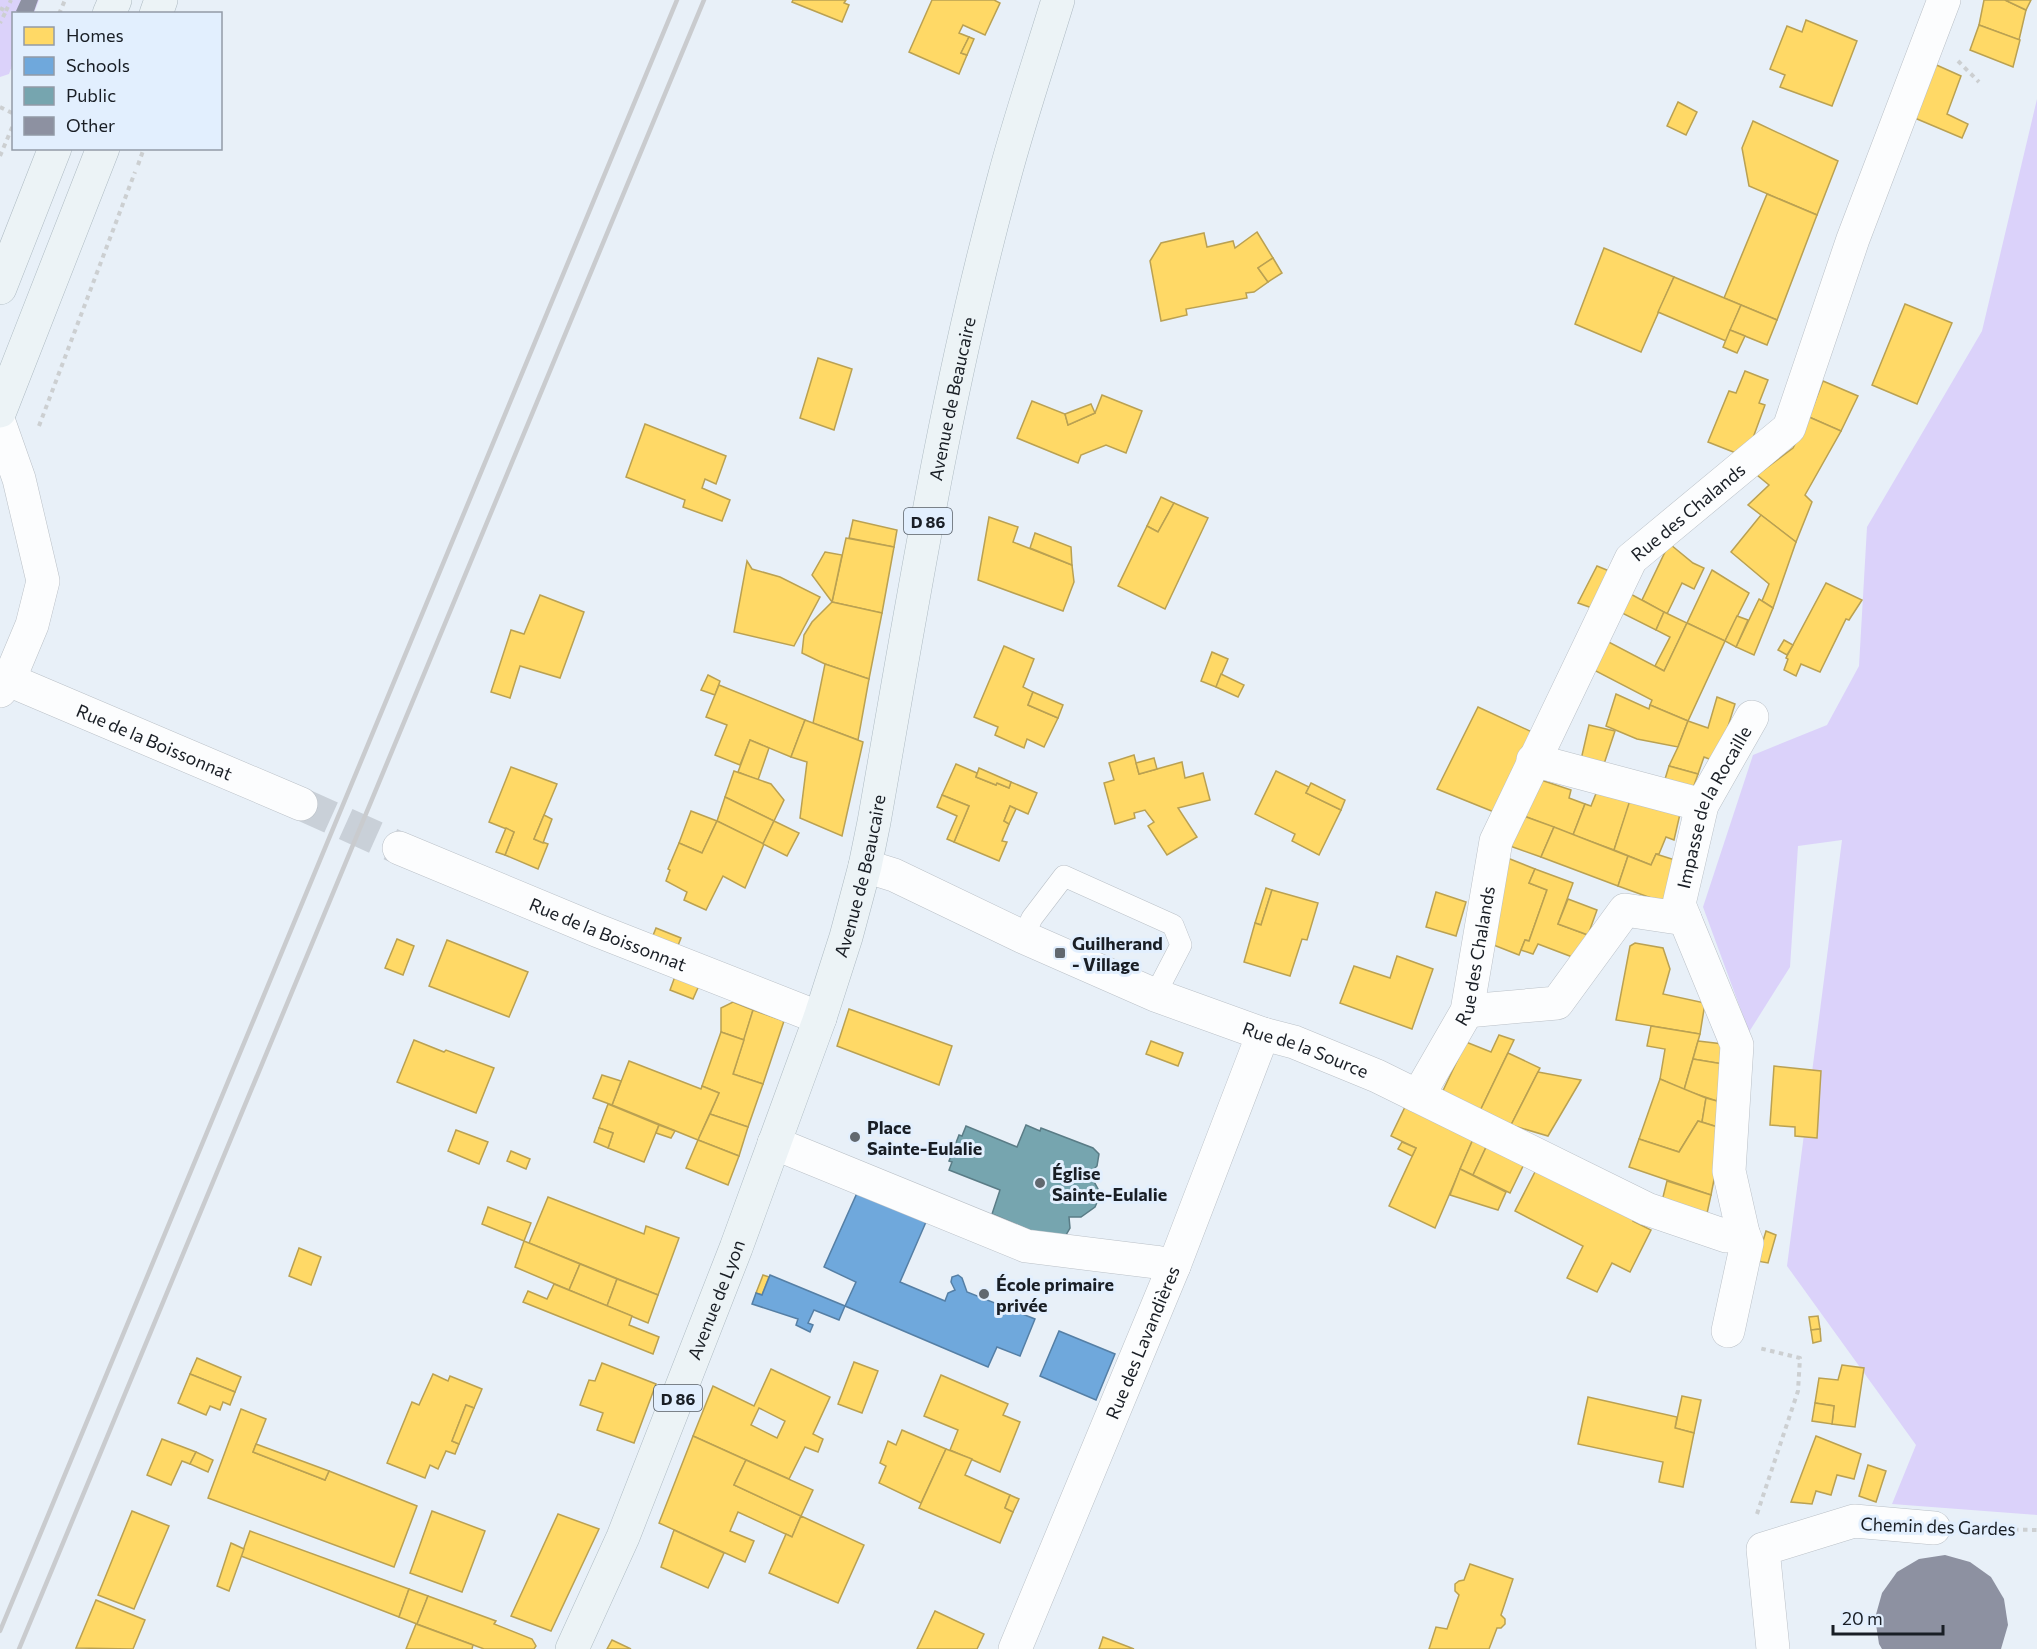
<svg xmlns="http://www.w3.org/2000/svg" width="2037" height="1649" viewBox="0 0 2037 1649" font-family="Commissioner,sans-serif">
  <rect width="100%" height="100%" fill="#e8f0f8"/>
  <g fill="#dbd2fa">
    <polygon points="0,0 39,0 34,13 14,14 13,63 9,74 0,77"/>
    <polygon points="2037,99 2037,1515 1892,1504 1916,1445 1787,1266 1842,840 1798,846 1790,967 1749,1032 1703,907 1753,755 1827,725 1859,666 1867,527 1982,331"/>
  </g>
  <g fill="#ffd966" stroke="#baa152" stroke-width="1.5" fill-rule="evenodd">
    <polygon points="793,0 846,0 844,3 849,5 842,22 792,2"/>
    <polygon points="932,0 994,0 1000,3 985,35 963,25 959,33 969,37 961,53 967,55 959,74 909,52"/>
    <polygon points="1984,0 2005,0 2026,10 2019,40 1979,25"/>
    <polygon points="2005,0 2031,0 2026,10"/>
    <polygon points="1806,20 1857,41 1832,106 1780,87 1785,75 1770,69 1787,26 1802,32"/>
    <polygon points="1979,25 2020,40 2013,67 1970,50"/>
    <polygon points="969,37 974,39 967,55 961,53"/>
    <polygon points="1932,63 1961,76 1947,114 1968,124 1962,138 1910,116"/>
    <polygon points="1678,102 1697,112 1686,135 1667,126"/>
    <polygon points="1753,121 1838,161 1817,215 1749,186 1742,148"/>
    <polygon points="1767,194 1817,215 1777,320 1724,298"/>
    <polygon points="1257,232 1273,258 1258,268 1268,282 1254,292 1246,293 1247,298 1186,309 1187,315 1161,321 1150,261 1161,243 1204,233 1207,247 1233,241 1235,248"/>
    <polygon points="1604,248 1674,277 1641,352 1575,324"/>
    <polygon points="1273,258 1282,273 1268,282 1258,268"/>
    <polygon points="1674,277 1741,305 1726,341 1658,312"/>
    <polygon points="1905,304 1952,323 1917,404 1872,385"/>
    <polygon points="1741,305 1777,320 1767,345 1730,330"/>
    <polygon points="1730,330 1745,336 1737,353 1723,347"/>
    <polygon points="818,358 852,369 834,430 800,418"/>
    <polygon points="1745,371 1768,380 1759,403 1765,405 1746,457 1708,442 1729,391 1736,393"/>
    <polygon points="1823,381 1858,396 1841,431 1809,417"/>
    <polygon points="1102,395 1142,411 1126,453 1106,445 1081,455 1078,463 1017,438 1032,401 1065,414 1068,425 1095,413"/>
    <polygon points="1091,404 1095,413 1068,425 1065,414"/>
    <polygon points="1809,417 1841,431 1805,495 1812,502 1796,542 1748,505 1769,485 1757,475 1793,448"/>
    <polygon points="645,424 726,456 716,484 705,479 702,488 730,500 722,521 683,507 685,500 626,477"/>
    <polygon points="1161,497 1174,503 1158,532 1147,526"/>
    <polygon points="1174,503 1208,518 1165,609 1118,586 1147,526 1158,532"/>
    <polygon points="1761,515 1796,542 1773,608 1762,601 1769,584 1731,552"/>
    <polygon points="989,517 1018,527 1013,542 1072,565 1074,582 1063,611 978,580"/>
    <polygon points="853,520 897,530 894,547 849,538"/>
    <polygon points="1035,533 1071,547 1072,565 1030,548"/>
    <polygon points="846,538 894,547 882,613 832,602"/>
    <polygon points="1671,545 1693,563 1704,568 1694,589 1682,583 1667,614 1642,600 1666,550"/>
    <polygon points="825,552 842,555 832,602 812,575"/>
    <polygon points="747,561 752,569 780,577 820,597 794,646 734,632"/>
    <polygon points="1597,566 1614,573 1595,609 1578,603"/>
    <polygon points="1712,570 1749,593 1725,641 1687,623"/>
    <polygon points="1826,583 1862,600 1849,620 1846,619 1820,672 1801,664 1796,676 1784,670 1788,659 1786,658"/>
    <polygon points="1625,591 1664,612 1656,630 1616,610"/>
    <polygon points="540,595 584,612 560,678 520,666 510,698 491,692 511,630 524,634"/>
    <polygon points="1759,599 1773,608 1754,655 1736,647"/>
    <polygon points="832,602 882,613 869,679 825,664 802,653 804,635 812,622"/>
    <polygon points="1664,612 1687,623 1664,671 1655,666 1670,637 1656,630"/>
    <polygon points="1737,616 1748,620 1736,647 1725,641"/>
    <polygon points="1687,623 1725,641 1688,721 1650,705 1652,700 1590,668 1603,639 1664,671"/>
    <polygon points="1784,640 1793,645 1787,655 1778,650"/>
    <polygon points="1004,646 1034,659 1023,687 1033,692 1028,705 1058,718 1044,747 1027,739 1024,748 995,735 998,727 974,717"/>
    <polygon points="1212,652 1228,659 1216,687 1201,681"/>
    <polygon points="825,664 869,679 858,740 813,723"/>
    <polygon points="1221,674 1244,685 1238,697 1216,687"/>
    <polygon points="708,675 720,681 715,695 701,690"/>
    <polygon points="719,685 805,720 791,757 750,740 740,765 715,755 727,725 706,717"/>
    <polygon points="1033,692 1063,705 1058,718 1028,705"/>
    <polygon points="1616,694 1649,709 1650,705 1688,721 1678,747 1637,739 1606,726"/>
    <polygon points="1717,697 1735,704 1717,762 1704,757 1698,774 1669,766 1678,747 1688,721 1708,728"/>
    <polygon points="1478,707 1532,732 1494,812 1437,789"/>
    <polygon points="805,720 863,742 842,836 800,818 807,762 791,757"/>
    <polygon points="1589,725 1615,731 1602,770 1580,764"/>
    <polygon points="750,740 769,748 758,780 738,772"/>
    <polygon points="1134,755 1139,774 1182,762 1185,778 1203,773 1210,800 1178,808 1197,837 1167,855 1148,826 1154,822 1145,810 1134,813 1135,818 1115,824 1104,783 1114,780 1109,763"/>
    <polygon points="1154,758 1157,769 1139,774 1136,763"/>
    <polygon points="956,764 977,773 976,777 996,785 997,783 1009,788 1011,782 1037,793 1028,814 1010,806 1004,821 1009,824 1002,841 1007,842 999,861 954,842 969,806 942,795"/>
    <polygon points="1669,766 1698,774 1690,797 1662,789"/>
    <polygon points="511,767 557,784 534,839 548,844 538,869 505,855 514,832 489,822"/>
    <polygon points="979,768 1011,782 1009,788 997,783 996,785 976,777"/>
    <polygon points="734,771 771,784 784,800 774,821 725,797"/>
    <polygon points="1276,771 1309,787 1306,793 1341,810 1319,855 1292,841 1295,834 1255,814"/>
    <polygon points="1535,778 1571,790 1569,798 1585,804 1573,835 1521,815"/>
    <polygon points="1311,783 1345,800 1341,810 1306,793"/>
    <polygon points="1597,791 1630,802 1614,850 1573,835 1585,804 1591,806"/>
    <polygon points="942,795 969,806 954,842 947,839 957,816 937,807"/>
    <polygon points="725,797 774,821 763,844 717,821"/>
    <polygon points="1631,797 1680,814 1674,840 1666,837 1659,854 1656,854 1651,865 1614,850"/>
    <polygon points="1010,806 1016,809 1009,824 1004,821"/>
    <polygon points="691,811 717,821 702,853 679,843"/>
    <polygon points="544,815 552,819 543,843 534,839"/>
    <polygon points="1521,815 1554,827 1541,857 1510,846"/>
    <polygon points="717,821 764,844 745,888 723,876 706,910 684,900 687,892 666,881 670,870 668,869 679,843 702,853"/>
    <polygon points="774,821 799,833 787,856 763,844"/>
    <polygon points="1554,827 1628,856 1618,886 1541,857"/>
    <polygon points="506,828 514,832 505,855 496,852"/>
    <polygon points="1656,854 1675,860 1665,903 1618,886 1628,856 1651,865"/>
    <polygon points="1505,857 1535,869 1529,883 1547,890 1529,941 1525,940 1519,955 1491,944"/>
    <polygon points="1535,869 1573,883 1558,924 1588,935 1575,958 1538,944 1533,954 1521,950 1525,940 1529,941 1547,890 1529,883"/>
    <polygon points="1266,888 1272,890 1261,925 1255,923"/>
    <polygon points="1272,890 1318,903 1307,940 1302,939 1290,976 1244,962 1255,923 1261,925"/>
    <polygon points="1436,892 1466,902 1456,936 1426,927"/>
    <polygon points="1568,899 1597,910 1588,935 1558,924"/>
    <polygon points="656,928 681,938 675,953 650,943"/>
    <polygon points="397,939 414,946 403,975 385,968"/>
    <polygon points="447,940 528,972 509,1017 429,986"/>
    <polygon points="1635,943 1663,948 1670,969 1663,994 1705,1003 1700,1034 1616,1020 1630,946"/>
    <polygon points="1397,956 1433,969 1412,1029 1340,1003 1354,966 1390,978"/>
    <polygon points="677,971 701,981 693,999 670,990"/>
    <polygon points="733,1002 753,1010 744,1040 721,1032 721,1008"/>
    <polygon points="849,1009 952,1046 939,1085 837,1046"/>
    <polygon points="753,1010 784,1021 763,1084 733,1074"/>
    <polygon points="1651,1026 1700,1034 1684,1090 1660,1079 1665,1049 1647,1046"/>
    <polygon points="721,1032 744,1040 733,1074 763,1084 748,1127 710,1114 719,1093 702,1086"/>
    <polygon points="1499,1035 1514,1040 1479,1113 1440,1097 1466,1042 1491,1052"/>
    <polygon points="414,1040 444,1052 446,1050 494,1068 476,1113 397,1082"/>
    <polygon points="1151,1041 1183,1053 1178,1066 1146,1054"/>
    <polygon points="1698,1041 1723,1044 1723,1064 1693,1059"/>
    <polygon points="1508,1053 1540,1068 1511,1125 1479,1113"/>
    <polygon points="1693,1059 1723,1064 1717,1101 1684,1090"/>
    <polygon points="629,1061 701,1089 702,1086 719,1093 698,1140 612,1105"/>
    <polygon points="1774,1066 1821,1071 1817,1138 1795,1136 1795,1127 1770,1125"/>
    <polygon points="1538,1072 1581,1080 1548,1136 1511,1125"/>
    <polygon points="602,1075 621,1081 612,1105 593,1098"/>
    <polygon points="1660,1079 1706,1098 1702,1122 1698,1121 1679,1152 1639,1139"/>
    <polygon points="1706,1098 1717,1101 1724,1129 1702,1122"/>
    <polygon points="608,1104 659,1125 644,1162 608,1148 613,1133 599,1128"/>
    <polygon points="1405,1107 1474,1137 1435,1228 1389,1206 1416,1148 1391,1136"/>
    <polygon points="710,1114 748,1127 739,1156 698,1140"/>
    <polygon points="1698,1121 1724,1129 1711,1195 1629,1167 1639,1139 1679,1152"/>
    <polygon points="659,1125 675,1131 671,1138 656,1133"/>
    <polygon points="599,1128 613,1133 608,1148 594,1142"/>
    <polygon points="456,1130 488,1142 479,1164 448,1151"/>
    <polygon points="1474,1137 1489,1141 1473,1175 1460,1169"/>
    <polygon points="698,1140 739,1156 728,1185 686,1168"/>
    <polygon points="1489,1141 1526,1160 1510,1193 1473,1175"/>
    <polygon points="1402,1142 1416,1148 1412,1156 1398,1149"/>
    <polygon points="511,1151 530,1159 526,1169 507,1161"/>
    <polygon points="1537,1168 1634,1217 1633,1221 1651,1230 1630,1272 1612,1263 1597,1292 1567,1278 1583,1246 1515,1211"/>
    <polygon points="1460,1169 1506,1192 1498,1210 1450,1195"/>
    <polygon points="1667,1181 1711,1195 1706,1218 1661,1205"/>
    <polygon points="548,1197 644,1234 646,1226 679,1238 658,1295 529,1243"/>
    <polygon points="488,1207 531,1223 524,1241 482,1224"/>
    <polygon points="1766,1231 1776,1235 1768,1263 1757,1261"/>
    <polygon points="524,1241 580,1264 569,1290 515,1267"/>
    <polygon points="299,1248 321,1257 311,1285 289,1276"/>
    <polygon points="580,1264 617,1279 607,1306 569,1290"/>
    <polygon points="763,1275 769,1277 762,1295 756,1293"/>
    <polygon points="617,1279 658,1295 648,1323 607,1306"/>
    <polygon points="554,1284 632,1316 629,1325 659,1337 653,1354 523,1302 528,1291 547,1299"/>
    <polygon points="1818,1316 1820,1329 1811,1330 1809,1317"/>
    <polygon points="1820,1329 1821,1341 1813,1343 1811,1330"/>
    <polygon points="197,1358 241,1377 235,1392 190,1374"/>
    <polygon points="854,1362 878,1371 862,1413 838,1404"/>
    <polygon points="602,1363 656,1384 634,1443 597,1430 603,1413 580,1405 589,1380 595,1381"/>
    <polygon points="1842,1365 1864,1368 1855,1427 1832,1424 1834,1406 1815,1403 1819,1378 1838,1380"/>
    <path d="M771 1369 830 1397 813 1434 823 1439 818 1452 805 1447 789 1479 693 1436 713 1386 754 1406ZM759 1408 785 1421 777 1438 751 1425Z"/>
    <polygon points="190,1374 235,1392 230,1405 223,1402 220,1410 210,1406 206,1415 178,1403"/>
    <polygon points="433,1374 448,1381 450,1376 482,1389 474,1408 466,1405 452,1441 459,1444 455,1454 446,1451 438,1469 430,1465 425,1478 387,1463 412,1402 419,1405"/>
    <polygon points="941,1375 1008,1404 1003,1415 1020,1422 1000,1472 950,1450 958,1430 924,1416"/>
    <polygon points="1682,1396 1701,1400 1694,1433 1675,1428"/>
    <polygon points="1588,1397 1677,1417 1675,1428 1694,1433 1683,1487 1659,1482 1663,1462 1578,1444"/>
    <polygon points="1815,1403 1834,1406 1832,1424 1812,1421"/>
    <polygon points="466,1405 474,1408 459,1444 452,1441"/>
    <polygon points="241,1409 266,1419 253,1452 325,1480 329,1471 417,1506 394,1567 208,1498"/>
    <polygon points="902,1430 946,1449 921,1503 879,1483 886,1466 880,1463 888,1441 896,1445"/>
    <polygon points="693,1436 746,1460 734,1485 801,1516 792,1537 738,1512 730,1531 754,1541 745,1562 659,1523"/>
    <polygon points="1816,1436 1861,1454 1854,1479 1837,1475 1831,1495 1816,1491 1812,1504 1791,1502"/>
    <polygon points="162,1439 196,1452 190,1464 182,1461 171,1485 147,1475"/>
    <polygon points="256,1444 329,1471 325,1480 253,1452"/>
    <polygon points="946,1449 972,1459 965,1475 1010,1495 1005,1508 1013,1512 1000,1543 919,1508"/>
    <polygon points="196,1452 213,1460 208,1472 190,1464"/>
    <polygon points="746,1460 813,1490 801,1516 734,1485"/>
    <polygon points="1868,1465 1886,1471 1876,1502 1859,1496"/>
    <polygon points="1010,1495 1019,1499 1013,1512 1005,1508"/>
    <polygon points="132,1511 169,1526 134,1609 98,1595"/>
    <polygon points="432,1511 485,1531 462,1592 410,1573"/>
    <polygon points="558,1514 599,1529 551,1631 511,1616"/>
    <polygon points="801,1516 864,1545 838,1603 769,1573 786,1534 792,1537"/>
    <polygon points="674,1530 724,1553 708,1588 661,1567"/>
    <polygon points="250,1531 409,1589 399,1617 241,1556"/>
    <polygon points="231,1543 244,1549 229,1591 217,1586"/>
    <polygon points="1470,1564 1513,1579 1501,1615 1505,1619 1505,1624 1501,1628 1497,1628 1489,1649 1429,1649 1436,1627 1447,1629 1459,1595 1455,1591 1455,1584 1459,1581 1464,1580"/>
    <polygon points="409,1589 428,1596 417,1624 399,1617"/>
    <polygon points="428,1596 496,1621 494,1624 532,1639 536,1646 534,1649 484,1649 417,1624"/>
    <polygon points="96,1600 145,1620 133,1649 76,1648"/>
    <polygon points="935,1611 984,1634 977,1649 917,1649"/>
    <polygon points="416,1624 473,1645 472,1649 406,1649"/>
    <polygon points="1103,1637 1134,1649 1099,1649"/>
    <polygon points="612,1640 631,1649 607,1649"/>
  </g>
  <g fill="#6fa8dc" stroke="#557fa5" stroke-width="1.5">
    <polygon points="857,1193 926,1222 900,1282 945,1301 948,1293 955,1290 951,1282 952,1277 958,1275 962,1278 967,1292 1035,1319 1020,1356 997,1347 988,1367 845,1306 856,1282 824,1267"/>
    <polygon points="770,1275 845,1306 839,1320 814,1310 808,1323 813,1325 810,1332 796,1325 798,1319 752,1304 756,1293 762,1295"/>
    <polygon points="1059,1331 1115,1354 1096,1400 1040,1376"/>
  </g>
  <polygon fill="#76a5af" stroke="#5a7c86" stroke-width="1.5" points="1026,1125 1040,1131 1041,1128 1093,1148 1099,1154 1097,1166 1092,1171 1085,1172 1092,1178 1098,1189 1098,1200 1095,1207 1081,1217 1069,1217 1070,1228 1066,1235 1055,1241 992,1214 1000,1190 949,1170 952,1162 949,1161 959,1135 962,1136 966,1126 1017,1147"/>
  <g fill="#8d91a1">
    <polygon points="21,0 38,0 33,14 21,14 16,11"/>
    <polygon points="1945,1555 1970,1562 1991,1577 2004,1599 2008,1625 2001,1649 1882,1649 1879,1644 1875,1618 1882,1593 1897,1572 1919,1559"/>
  </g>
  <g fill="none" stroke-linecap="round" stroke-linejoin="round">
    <polyline stroke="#c9d0d8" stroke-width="33" stroke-dasharray="33 16" stroke-linecap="butt" points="301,804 399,848"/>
    <defs>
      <polyline id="service" points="1023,937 1032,918 1064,876 1173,925 1181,945 1155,995"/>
      <g id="minor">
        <polyline points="0,425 19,479 43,581 32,625 9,680 0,691"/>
        <path id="s1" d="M9 680 301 804"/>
        <polyline points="1533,760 1702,805"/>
        <path id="s2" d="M399 848 596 930 820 1018"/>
        <path id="s3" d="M865 866 894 875 1023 937 1155 995 1263 1034 1294 1042 1377 1076 1647 1209 1726 1236 1743 1233"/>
        <polyline points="1685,919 1737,1045 1729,1171 1743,1233 1747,1243 1728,1331"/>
        <path id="s4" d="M1467 1011 1557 1003 1625 910 1685 919 1679 904 1702 805 1752 717"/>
        <path id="s5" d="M1418 1096 1467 1011 1496 841 1631 559 1789 428 1853 239 1944 0"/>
        <polyline points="774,1143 1026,1246 1155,1262 1174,1266"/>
        <path id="s6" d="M1015 1649 1174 1266 1263 1034"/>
        <polyline points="1773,1649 1763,1549 1854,1521 1934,1528"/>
      </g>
      <g id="primary">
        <polyline points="109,14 115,0"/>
        <polyline points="156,14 161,0"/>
        <polyline points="0,288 55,148"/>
        <polyline points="0,411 103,148"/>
        <path id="s7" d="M572 1649 623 1537 736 1248 820 1018 846 937 865 866 874 822C912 606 946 389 1004 178 1020 118 1040 59 1058 0"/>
      </g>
    </defs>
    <use href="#service" stroke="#bac0c7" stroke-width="22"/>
    <use href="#minor" stroke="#bac0c7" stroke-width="34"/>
    <use href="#primary" stroke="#aebbc3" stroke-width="34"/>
    <g stroke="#cccfd1" stroke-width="4" stroke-dasharray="4.5 4.5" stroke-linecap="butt">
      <polyline points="0,8 6,11 0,23"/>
      <polyline points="6,11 11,0"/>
      <polyline points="59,14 65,0"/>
      <polyline points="1958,61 1979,82"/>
      <polyline points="0,107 14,114"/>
      <polyline points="0,156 14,123"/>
      <polyline points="138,165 144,148"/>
      <polyline points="39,426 135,172"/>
      <polyline points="1757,1514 1798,1391 1800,1358 1759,1348"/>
      <polyline points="1969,1529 2037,1530"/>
    </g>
    <use href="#service" stroke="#fcfdfe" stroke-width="21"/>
    <use href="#minor" stroke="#fcfdfe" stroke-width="33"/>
    <use href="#primary" stroke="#ecf3f6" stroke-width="33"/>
    <g stroke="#c9cbce" stroke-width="4.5">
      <polyline points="0,1631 677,0"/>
      <polyline points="19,1649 704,0"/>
    </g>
  </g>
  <g fill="#61686f" stroke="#e2effe" stroke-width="2">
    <rect x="1054" y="947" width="12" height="12" rx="3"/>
    <circle cx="855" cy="1137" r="6"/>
    <circle cx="1040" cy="1183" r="6"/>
    <circle cx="984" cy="1294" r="6"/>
  </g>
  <g text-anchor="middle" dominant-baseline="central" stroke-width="6" stroke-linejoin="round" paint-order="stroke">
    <g fill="#e2effe" stroke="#555d66" stroke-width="1.5">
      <rect x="904" y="508" width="48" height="26" rx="4.5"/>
      <rect x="654" y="1385" width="48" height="26" rx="4.5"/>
    </g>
    <g font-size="16" font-weight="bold" fill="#191e25">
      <text x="928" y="521">D 86</text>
      <text x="678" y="1398">D 86</text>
    </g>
    <g font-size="18" fill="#191e25" stroke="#e2effe">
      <text stroke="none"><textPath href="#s7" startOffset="1312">Avenue de Beaucaire</textPath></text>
      <text stroke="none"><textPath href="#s5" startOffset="657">Rue des Chalands</textPath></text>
      <text stroke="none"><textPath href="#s1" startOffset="158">Rue de la Boissonnat</textPath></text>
      <text stroke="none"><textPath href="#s4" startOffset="386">Impasse de la Rocaille</textPath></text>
      <text stroke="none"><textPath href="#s7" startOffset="826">Avenue de Beaucaire</textPath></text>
      <text stroke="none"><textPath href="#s2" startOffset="226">Rue de la Boissonnat</textPath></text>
      <text stroke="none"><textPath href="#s5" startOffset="154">Rue des Chalands</textPath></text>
      <text stroke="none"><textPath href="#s3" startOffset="478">Rue de la Source</textPath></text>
      <text stroke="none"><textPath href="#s7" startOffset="378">Avenue de Lyon</textPath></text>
      <text stroke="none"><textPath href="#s6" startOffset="332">Rue des Lavandières</textPath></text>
      <text transform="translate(1938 1526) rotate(2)">Chemin des Gardes</text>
    </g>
    <g font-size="18" font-weight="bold" fill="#191e25" stroke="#e2effe" text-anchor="start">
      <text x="1072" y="943">Guilherand<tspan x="1072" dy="21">- Village</tspan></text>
      <text x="867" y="1127">Place<tspan x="867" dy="21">Sainte-Eulalie</tspan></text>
      <text x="1052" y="1173">Église<tspan x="1052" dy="21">Sainte-Eulalie</tspan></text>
      <text x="996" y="1284">École primaire<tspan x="996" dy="21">privée</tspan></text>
    </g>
  </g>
  <rect x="12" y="12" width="210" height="138" fill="#e2effe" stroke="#929ba7" stroke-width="1.5"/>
  <rect x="24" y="27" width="30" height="18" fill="#ffd966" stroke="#929ba7" stroke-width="1.5"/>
  <text x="66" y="42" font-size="18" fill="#191e25">Homes</text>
  <rect x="24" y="57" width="30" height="18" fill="#6fa8dc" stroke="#929ba7" stroke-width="1.5"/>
  <text x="66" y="72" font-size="18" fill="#191e25">Schools</text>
  <rect x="24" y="87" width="30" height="18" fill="#76a5af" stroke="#929ba7" stroke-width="1.5"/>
  <text x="66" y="102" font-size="18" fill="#191e25">Public</text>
  <rect x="24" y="117" width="30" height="18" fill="#8d91a1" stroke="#929ba7" stroke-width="1.5"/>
  <text x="66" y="132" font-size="18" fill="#191e25">Other</text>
  <path d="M1833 1625v9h110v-9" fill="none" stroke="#191e25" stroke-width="3"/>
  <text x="1842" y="1625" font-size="18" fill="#191e25" stroke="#e2effe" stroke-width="4.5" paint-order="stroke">20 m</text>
</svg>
